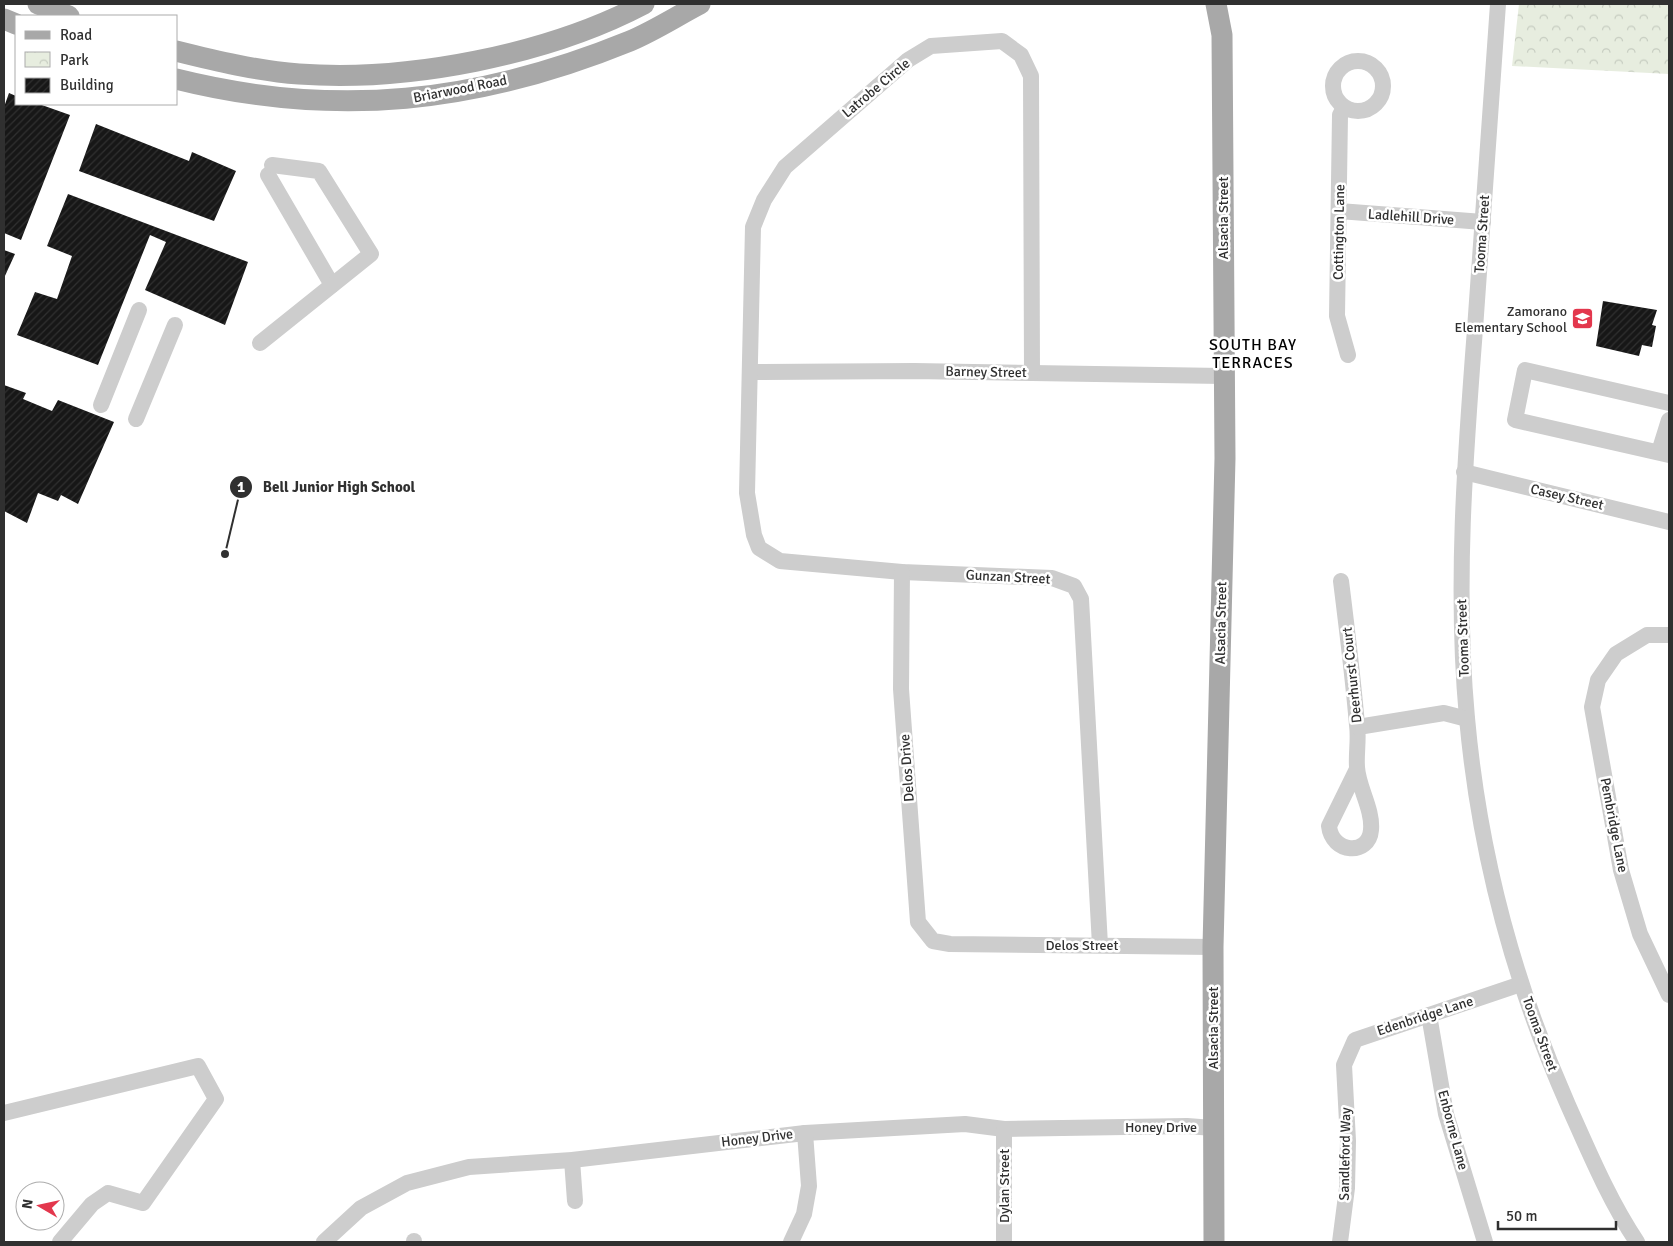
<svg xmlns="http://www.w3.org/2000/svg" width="1673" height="1246" viewBox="0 0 1673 1246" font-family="Signika,sans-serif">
  <defs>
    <pattern id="park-crowns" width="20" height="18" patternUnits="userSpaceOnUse" patternTransform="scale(1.25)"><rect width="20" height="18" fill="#e7eddf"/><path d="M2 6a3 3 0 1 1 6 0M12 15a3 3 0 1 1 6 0" fill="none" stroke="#c6ccc0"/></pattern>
    <pattern id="building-hatch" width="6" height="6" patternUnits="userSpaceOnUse" patternTransform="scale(1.25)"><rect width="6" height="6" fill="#171717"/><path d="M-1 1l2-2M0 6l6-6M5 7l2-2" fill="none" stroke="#303030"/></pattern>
  </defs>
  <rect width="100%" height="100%" fill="#fff"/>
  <polygon fill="url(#park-crowns)" points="1519,4 1669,4 1669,74 1512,66"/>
  <g fill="url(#building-hatch)">
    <polygon points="9,93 16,96 16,104 39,104 70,115 21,240 4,233 4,107"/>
    <polygon points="96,124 189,161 192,152 236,171 214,221 79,171"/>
    <polygon points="68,194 248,262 225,325 145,290 166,242 150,235 98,365 17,335 35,292 57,299 72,256 47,246"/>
    <polygon points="4,250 15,254 4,278"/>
    <polygon points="1603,301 1657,310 1652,325 1656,326 1652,347 1642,345 1639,356 1596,346"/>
    <polygon points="4,385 26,393 23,399 52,411 58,400 114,422 78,504 61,495 58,501 38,493 27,523 4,511"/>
  </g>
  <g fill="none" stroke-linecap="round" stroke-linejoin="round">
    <g stroke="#cdcdcd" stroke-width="16">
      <path d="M1498 4C1491 112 1483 220 1475 329 1465 458 1455 588 1467 718 1479 851 1514 983 1568 1105 1589 1152 1609 1200 1637 1242"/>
      <circle cx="1358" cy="86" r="25"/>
      <polyline points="1344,108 1340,115 1337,316 1348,355"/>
      <polyline points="268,175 332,285"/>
      <polyline points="1339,211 1483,222"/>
      <polyline points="260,343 371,254 319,171 272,165"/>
      <polyline points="750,372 914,371 1223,376"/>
      <polyline points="1032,373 1031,76 1021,55 1002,41 931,46 908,60 785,167 764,200 753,227 747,493 754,535 759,548 780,561 902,572 1052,578 1074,586 1081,599 1100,945"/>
      <polyline points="1669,403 1525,370 1515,420 1669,455"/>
      <polyline points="101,405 139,310"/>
      <polyline points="136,419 175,325"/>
      <polyline points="1659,452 1669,420"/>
      <polyline points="1464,472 1669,522"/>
      <polyline points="902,572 901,689 918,922 933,941 950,944 1213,947"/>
      <path d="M1341 581C1347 629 1353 677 1357 725 1359 739 1356 753 1357 767 1358 787 1373 809 1371 830 1369 856 1332 854 1329 826L1357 769"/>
      <polyline points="1669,635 1647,635 1616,654 1598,680 1592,707 1621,870 1640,934 1669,995"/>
      <polyline points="1358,727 1444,713 1467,719"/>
      <polyline points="1429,1015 1446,1114 1485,1242"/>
      <polyline points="4,1113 198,1066 216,1099 143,1203 108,1193 92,1204 60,1242"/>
      <polyline points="572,1160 575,1201"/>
      <polyline points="414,1241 414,1242"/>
      <polyline points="324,1242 361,1208 407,1183 469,1167 572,1160 805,1133 965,1124 1004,1129 1187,1126 1213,1128"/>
      <polyline points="791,1242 804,1214 809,1186 805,1133"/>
      <polyline points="1004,1242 1004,1129"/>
      <polyline points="1340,1242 1347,1188 1348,1141 1344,1065 1355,1040 1521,984"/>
    </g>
    <g stroke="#a8a8a8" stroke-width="21">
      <polyline points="38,4 69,16"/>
      <polyline points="4,19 16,24"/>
      <path d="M176 51C216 61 258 71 299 74 408 82 547 55 644 4"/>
      <path d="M176 79C336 119 478 103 630 41 654 31 677 16 700 4"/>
      <polyline points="1214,1242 1213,947 1225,458 1222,35 1216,4"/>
    </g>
  </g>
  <defs>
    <symbol id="school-square" viewBox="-11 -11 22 22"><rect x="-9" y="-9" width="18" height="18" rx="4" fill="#e3374d" stroke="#fff"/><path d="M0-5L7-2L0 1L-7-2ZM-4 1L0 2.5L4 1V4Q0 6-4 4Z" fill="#fff"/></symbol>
  </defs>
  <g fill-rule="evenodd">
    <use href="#school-square" x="1570" y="306" width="25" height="25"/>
  </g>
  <g text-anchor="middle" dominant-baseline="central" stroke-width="5" stroke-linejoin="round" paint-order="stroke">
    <g font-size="14" fill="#303030" stroke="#fff">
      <text transform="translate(876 88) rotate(-40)">Latrobe Circle</text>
      <text transform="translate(460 89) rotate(-11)">Briarwood Road</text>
      <text transform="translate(1411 217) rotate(4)">Ladlehill Drive</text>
      <text transform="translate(1223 218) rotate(-90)">Alsacia Street</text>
      <text transform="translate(1339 232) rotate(-89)">Cottington Lane</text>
      <text transform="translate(1482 234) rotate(-86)">Tooma Street</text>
      <text transform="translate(986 372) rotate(1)">Barney Street</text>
      <text transform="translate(1567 497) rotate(13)">Casey Street</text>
      <text transform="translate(1008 577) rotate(3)">Gunzan Street</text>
      <text transform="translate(1221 623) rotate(-89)">Alsacia Street</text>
      <text transform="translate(1463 638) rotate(-92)">Tooma Street</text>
      <text transform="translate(1352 675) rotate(-96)">Deerhurst Court</text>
      <text transform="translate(907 768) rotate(-94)">Delos Drive</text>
      <text transform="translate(1614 825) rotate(79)">Pembridge Lane</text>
      <text x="1082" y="945">Delos Street</text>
      <text transform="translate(1425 1016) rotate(-18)">Edenbridge Lane</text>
      <text transform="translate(1213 1028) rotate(-90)">Alsacia Street</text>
      <text transform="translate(1540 1034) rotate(70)">Tooma Street</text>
      <text x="1161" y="1127">Honey Drive</text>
      <text transform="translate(1453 1130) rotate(75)">Enborne Lane</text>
      <text transform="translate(757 1138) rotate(-7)">Honey Drive</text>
      <text transform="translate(1345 1154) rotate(-89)">Sandleford Way</text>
      <text transform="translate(1004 1186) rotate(-90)">Dylan Street</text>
    </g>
    <g font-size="14" fill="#303030" stroke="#fff" text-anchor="end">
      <text x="1567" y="311">Zamorano<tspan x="1567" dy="16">Elementary School</tspan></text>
    </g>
    <g font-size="16" letter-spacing="1" fill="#000" stroke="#fff">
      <text x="1253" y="345">SOUTH BAY<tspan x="1253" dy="18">TERRACES</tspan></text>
    </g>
  </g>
  <path fill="none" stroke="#303030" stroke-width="2" d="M225 554L241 487"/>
  <g fill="#303030" stroke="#fff" stroke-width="2">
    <circle cx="225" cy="554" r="5"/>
    <circle cx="241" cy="487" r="12"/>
  </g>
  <g font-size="15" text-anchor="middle" font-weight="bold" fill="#fff">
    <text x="241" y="492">1</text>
  </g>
  <g font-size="15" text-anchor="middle" font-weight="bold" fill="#303030" stroke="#fff" stroke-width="5" stroke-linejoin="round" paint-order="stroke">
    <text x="339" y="492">Bell Junior High School</text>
  </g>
  <rect width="1673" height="1246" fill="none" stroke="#303030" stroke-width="10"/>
  <rect x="15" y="15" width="162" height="90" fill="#ffffff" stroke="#acacac"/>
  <rect x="25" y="31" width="25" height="8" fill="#a8a8a8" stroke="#acacac"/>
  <text x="60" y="40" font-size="15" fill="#303030">Road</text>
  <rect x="25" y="52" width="25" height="15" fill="url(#park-crowns)" stroke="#acacac"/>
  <text x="60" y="65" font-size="15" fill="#303030">Park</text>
  <rect x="25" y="78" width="25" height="15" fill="url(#building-hatch)" stroke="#acacac"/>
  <text x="60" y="90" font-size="15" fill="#303030">Building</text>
  <g transform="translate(40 1206) rotate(279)"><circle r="24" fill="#ffffff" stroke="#acacac"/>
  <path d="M0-4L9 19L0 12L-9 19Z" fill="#e3374d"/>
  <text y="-8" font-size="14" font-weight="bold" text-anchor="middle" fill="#303030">N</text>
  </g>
  <path d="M1498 1221v8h118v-8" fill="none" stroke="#303030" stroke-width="2.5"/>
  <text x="1506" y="1221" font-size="15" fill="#303030" stroke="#ffffff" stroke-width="4" paint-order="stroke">50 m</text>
</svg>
